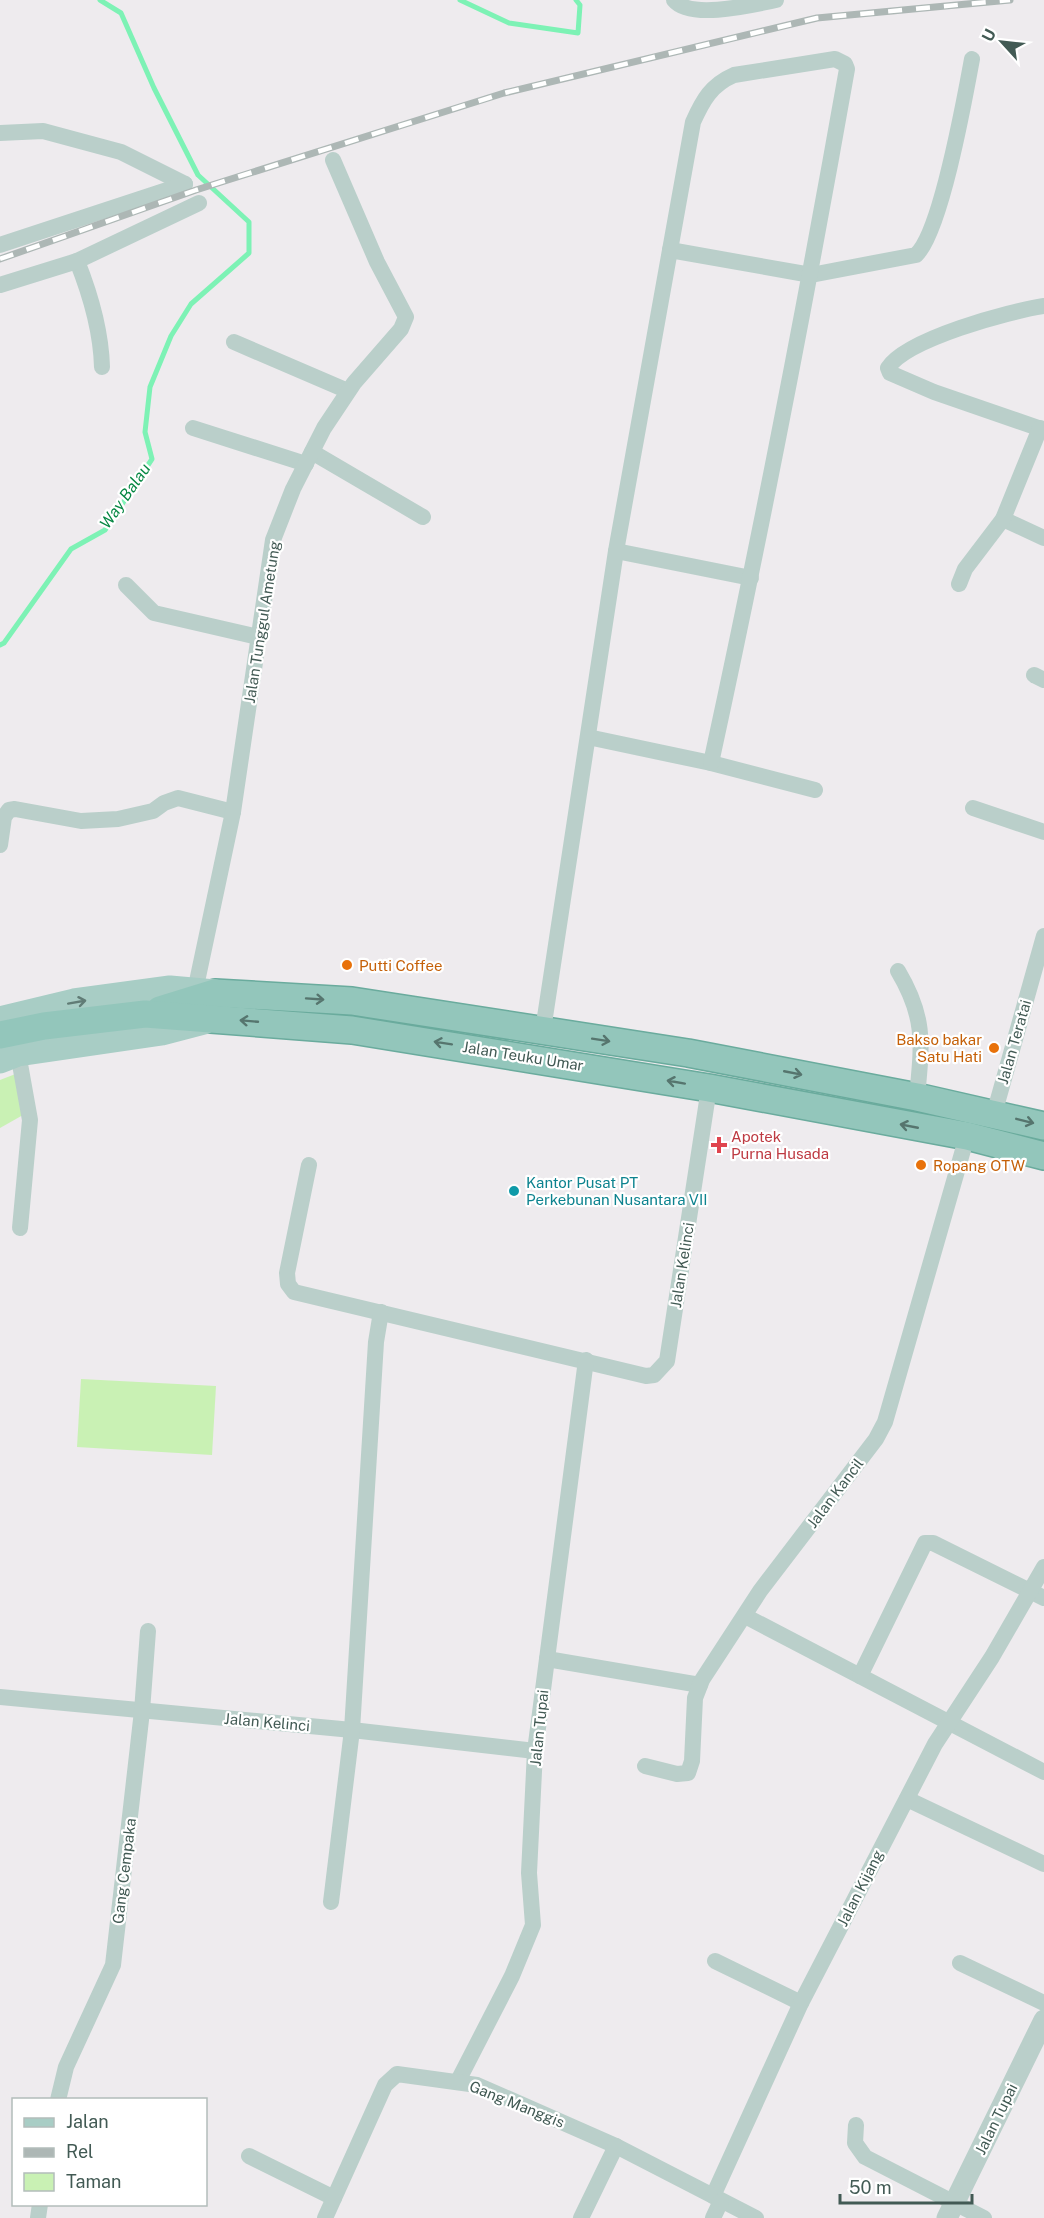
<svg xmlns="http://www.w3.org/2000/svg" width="1044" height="2218" viewBox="0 0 1044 2218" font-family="'Public Sans',sans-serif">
  <rect width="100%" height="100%" fill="#eeebee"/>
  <g fill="#c9f1b4">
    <polygon points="18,1073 23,1115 0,1128 0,1080"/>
    <polygon points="81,1379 216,1386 212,1455 77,1447"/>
  </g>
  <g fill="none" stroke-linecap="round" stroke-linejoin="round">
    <g stroke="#7df2b5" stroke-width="5">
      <polyline points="460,0 509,23 578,33 580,5 576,0"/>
      <polyline points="0,645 4,643 71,549 105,530 152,459 145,432 150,387 171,336 191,304 249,253 249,222 198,175 154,88 121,13 100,0"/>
    </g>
    <defs>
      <g id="trunk">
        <polyline points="160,1010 215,993 352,1001 688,1053 917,1097 1044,1126"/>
        <polyline points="0,1035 44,1026 145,1014 352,1030 709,1088 967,1136 1044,1156"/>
      </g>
    </defs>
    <use href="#trunk" stroke="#6aab9d" stroke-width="30"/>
    <g stroke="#bacfca" stroke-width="16">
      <path d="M674 0C690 20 752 5 776 0"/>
      <polyline points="0,133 43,131 121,152 185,184"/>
      <polyline points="0,245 185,184"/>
      <path d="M670 250 811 275 916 255C941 232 965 97 972 59"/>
      <path d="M77 261C91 296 101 330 102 367"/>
      <polyline points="0,285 77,261 199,203"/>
      <path d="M1044 306C1010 311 906 339 888 368L890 373 934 392 1044 430"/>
      <polyline points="234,342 348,391"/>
      <polyline points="193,428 306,464"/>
      <polyline points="312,452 423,517"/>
      <polyline points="1003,519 1044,538"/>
      <polyline points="616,551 751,578"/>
      <polyline points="959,584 965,569 1003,519 1040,428"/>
      <polyline points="126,585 154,613 258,637"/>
      <polyline points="1034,675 1044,680"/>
      <polyline points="588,737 711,763 815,790"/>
      <polyline points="973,808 1044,832"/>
      <polyline points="0,845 4,817 9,810 15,809 81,821 118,819 153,811 164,803 178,798 233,812"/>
      <path d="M898 971C926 1018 922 1044 917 1097"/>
      <polyline points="195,991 233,812 273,540 293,489 324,428 354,383 401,329 406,317 377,262 333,160"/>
      <path d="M543 1030 616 551 693 122C703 100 711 85 734 75L835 59 845 64 847 69C806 301 761 533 711 763"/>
      <polyline points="18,1053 30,1120 20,1228"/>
      <polyline points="994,1114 1044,936"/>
      <polyline points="309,1165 287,1273 288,1284 294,1292 646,1376 654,1375 667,1361 709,1088"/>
      <polyline points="745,1616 1044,1772"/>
      <polyline points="547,1659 700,1685"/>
      <polyline points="860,1676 925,1543 933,1543 1044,1598"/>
      <polyline points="0,1697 352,1730 535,1751"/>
      <polyline points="645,1766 677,1774 688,1773 692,1761 695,1698 702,1680 760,1591 876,1439 885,1422 967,1136"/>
      <polyline points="907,1799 1044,1864"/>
      <polyline points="331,1902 352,1730 376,1342 381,1312"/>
      <polyline points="715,1961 801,2003"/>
      <polyline points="960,1963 1044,2003"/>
      <polyline points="458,2081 512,1976 533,1925 529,1873 535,1751 586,1360"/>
      <polyline points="58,2100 66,2067 113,1965 142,1711 148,1631"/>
      <polyline points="856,2125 855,2143 865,2157 984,2218"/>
      <polyline points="249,2156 334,2198"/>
      <polyline points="713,2196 801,2003 935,1744 992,1657 1044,1567"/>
      <polyline points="38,2218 40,2204"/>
      <polyline points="325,2218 385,2085 397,2074 477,2085 616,2146 756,2218"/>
      <polyline points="581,2218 616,2146"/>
      <polyline points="713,2218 721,2201"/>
    </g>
    <polyline stroke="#bacfca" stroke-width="21" points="947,2218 1044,2020"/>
    <g stroke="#a8cdc5" stroke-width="27">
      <polyline points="0,1020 74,1002 170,989 215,993"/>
      <polyline points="0,1060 18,1053 162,1032 204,1021"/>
    </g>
    <use href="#trunk" stroke="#93c6bb" stroke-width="27"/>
    <defs>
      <polyline id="rail" points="0,259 196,190 504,93 817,18 1010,0"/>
    </defs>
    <use href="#rail" stroke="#adb7b5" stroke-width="7"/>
    <use href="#rail" stroke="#fff" stroke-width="4.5" stroke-dasharray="14" stroke-linecap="butt"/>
  </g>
  <defs><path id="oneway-shaft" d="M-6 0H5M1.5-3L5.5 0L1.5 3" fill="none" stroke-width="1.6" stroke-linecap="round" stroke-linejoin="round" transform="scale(1.5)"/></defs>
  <g stroke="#56756e">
    <use href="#oneway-shaft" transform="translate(315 999) rotate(4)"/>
    <use href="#oneway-shaft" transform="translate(249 1021) rotate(-175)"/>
    <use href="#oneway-shaft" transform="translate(601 1040) rotate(9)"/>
    <use href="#oneway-shaft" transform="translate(443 1043) rotate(-171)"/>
    <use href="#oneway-shaft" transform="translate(793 1073) rotate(11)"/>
    <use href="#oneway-shaft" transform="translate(676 1082) rotate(-170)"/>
    <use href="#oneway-shaft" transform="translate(1025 1121) rotate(14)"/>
    <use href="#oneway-shaft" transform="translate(909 1126) rotate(-169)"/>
  </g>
  <use stroke="#617c76" href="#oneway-shaft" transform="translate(77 1002) rotate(-10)"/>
  <g fill="#e8710a" stroke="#fff" stroke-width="2">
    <circle cx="347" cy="965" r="6"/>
    <circle cx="994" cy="1048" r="6"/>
    <circle cx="921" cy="1165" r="6"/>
  </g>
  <path fill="#e0444e" stroke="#fff" stroke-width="2" d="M716 1136h6v6h6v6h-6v6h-6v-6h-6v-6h6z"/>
  <circle fill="#0f9aa8" stroke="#fff" stroke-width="2" cx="514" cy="1191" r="6"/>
  <g text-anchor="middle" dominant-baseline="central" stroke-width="4.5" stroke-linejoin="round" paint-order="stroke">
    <g font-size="15" fill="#425a54" stroke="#fff">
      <text transform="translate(262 622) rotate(-81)">Jalan Tunggul Ametung</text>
      <text transform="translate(1014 1042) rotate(-74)">Jalan Teratai</text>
      <text transform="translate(523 1056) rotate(9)">Jalan Teuku Umar</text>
      <text transform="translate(682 1265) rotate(-81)">Jalan Kelinci</text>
      <text transform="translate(835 1493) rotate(-53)">Jalan Kancil</text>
      <text transform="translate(267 1722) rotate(5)">Jalan Kelinci</text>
      <text transform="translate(539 1728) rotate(-84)">Jalan Tupai</text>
      <text transform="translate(124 1871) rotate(-83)">Gang Cempaka</text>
      <text transform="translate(860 1888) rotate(-63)">Jalan Kijang</text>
      <text transform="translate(517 2104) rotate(22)">Gang Manggis</text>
      <text transform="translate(996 2119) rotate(-64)">Jalan Tupai</text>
    </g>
    <g font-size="15" fill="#c56008" stroke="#fff" text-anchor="start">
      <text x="359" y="965">Putti Coffee</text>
      <text x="982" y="1039" text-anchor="end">Bakso bakar<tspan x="982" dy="17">Satu Hati</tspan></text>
      <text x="933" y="1165">Ropang OTW</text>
    </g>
    <g font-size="15" fill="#be3a42" stroke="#fff" text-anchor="start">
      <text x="731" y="1136">Apotek<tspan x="731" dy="17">Purna Husada</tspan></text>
    </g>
    <g font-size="15" fill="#0d838f" stroke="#fff" text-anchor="start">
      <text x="526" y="1182">Kantor Pusat PT<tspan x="526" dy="17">Perkebunan Nusantara VII</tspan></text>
    </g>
    <g font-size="16" font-style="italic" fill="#068743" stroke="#fff">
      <text transform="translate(125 496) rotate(-55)">Way Balau</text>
    </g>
  </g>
  <rect x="12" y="2098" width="195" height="108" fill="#ffffff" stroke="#b3bdbb" stroke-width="1.5"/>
  <rect x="24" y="2118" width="30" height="9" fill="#a8cdc5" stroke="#b3bdbb" stroke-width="1.5"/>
  <text x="66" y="2128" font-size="18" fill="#425a54">Jalan</text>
  <rect x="24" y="2148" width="30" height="9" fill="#adb7b5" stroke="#b3bdbb" stroke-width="1.5"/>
  <text x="66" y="2158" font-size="18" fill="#425a54">Rel</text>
  <rect x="24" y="2173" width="30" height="18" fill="#c9f1b4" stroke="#b3bdbb" stroke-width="1.5"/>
  <text x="66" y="2188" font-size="18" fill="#425a54">Taman</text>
  <g transform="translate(1002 42) rotate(297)" stroke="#ffffff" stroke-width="4.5" paint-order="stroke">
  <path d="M0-4.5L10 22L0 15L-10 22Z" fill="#425a54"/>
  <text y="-9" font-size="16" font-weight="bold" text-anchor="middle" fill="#425a54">U</text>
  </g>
  <path d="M840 2194v9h132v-9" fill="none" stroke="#425a54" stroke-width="3"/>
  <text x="849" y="2194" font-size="18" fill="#425a54" stroke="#ffffff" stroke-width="4.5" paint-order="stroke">50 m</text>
</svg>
